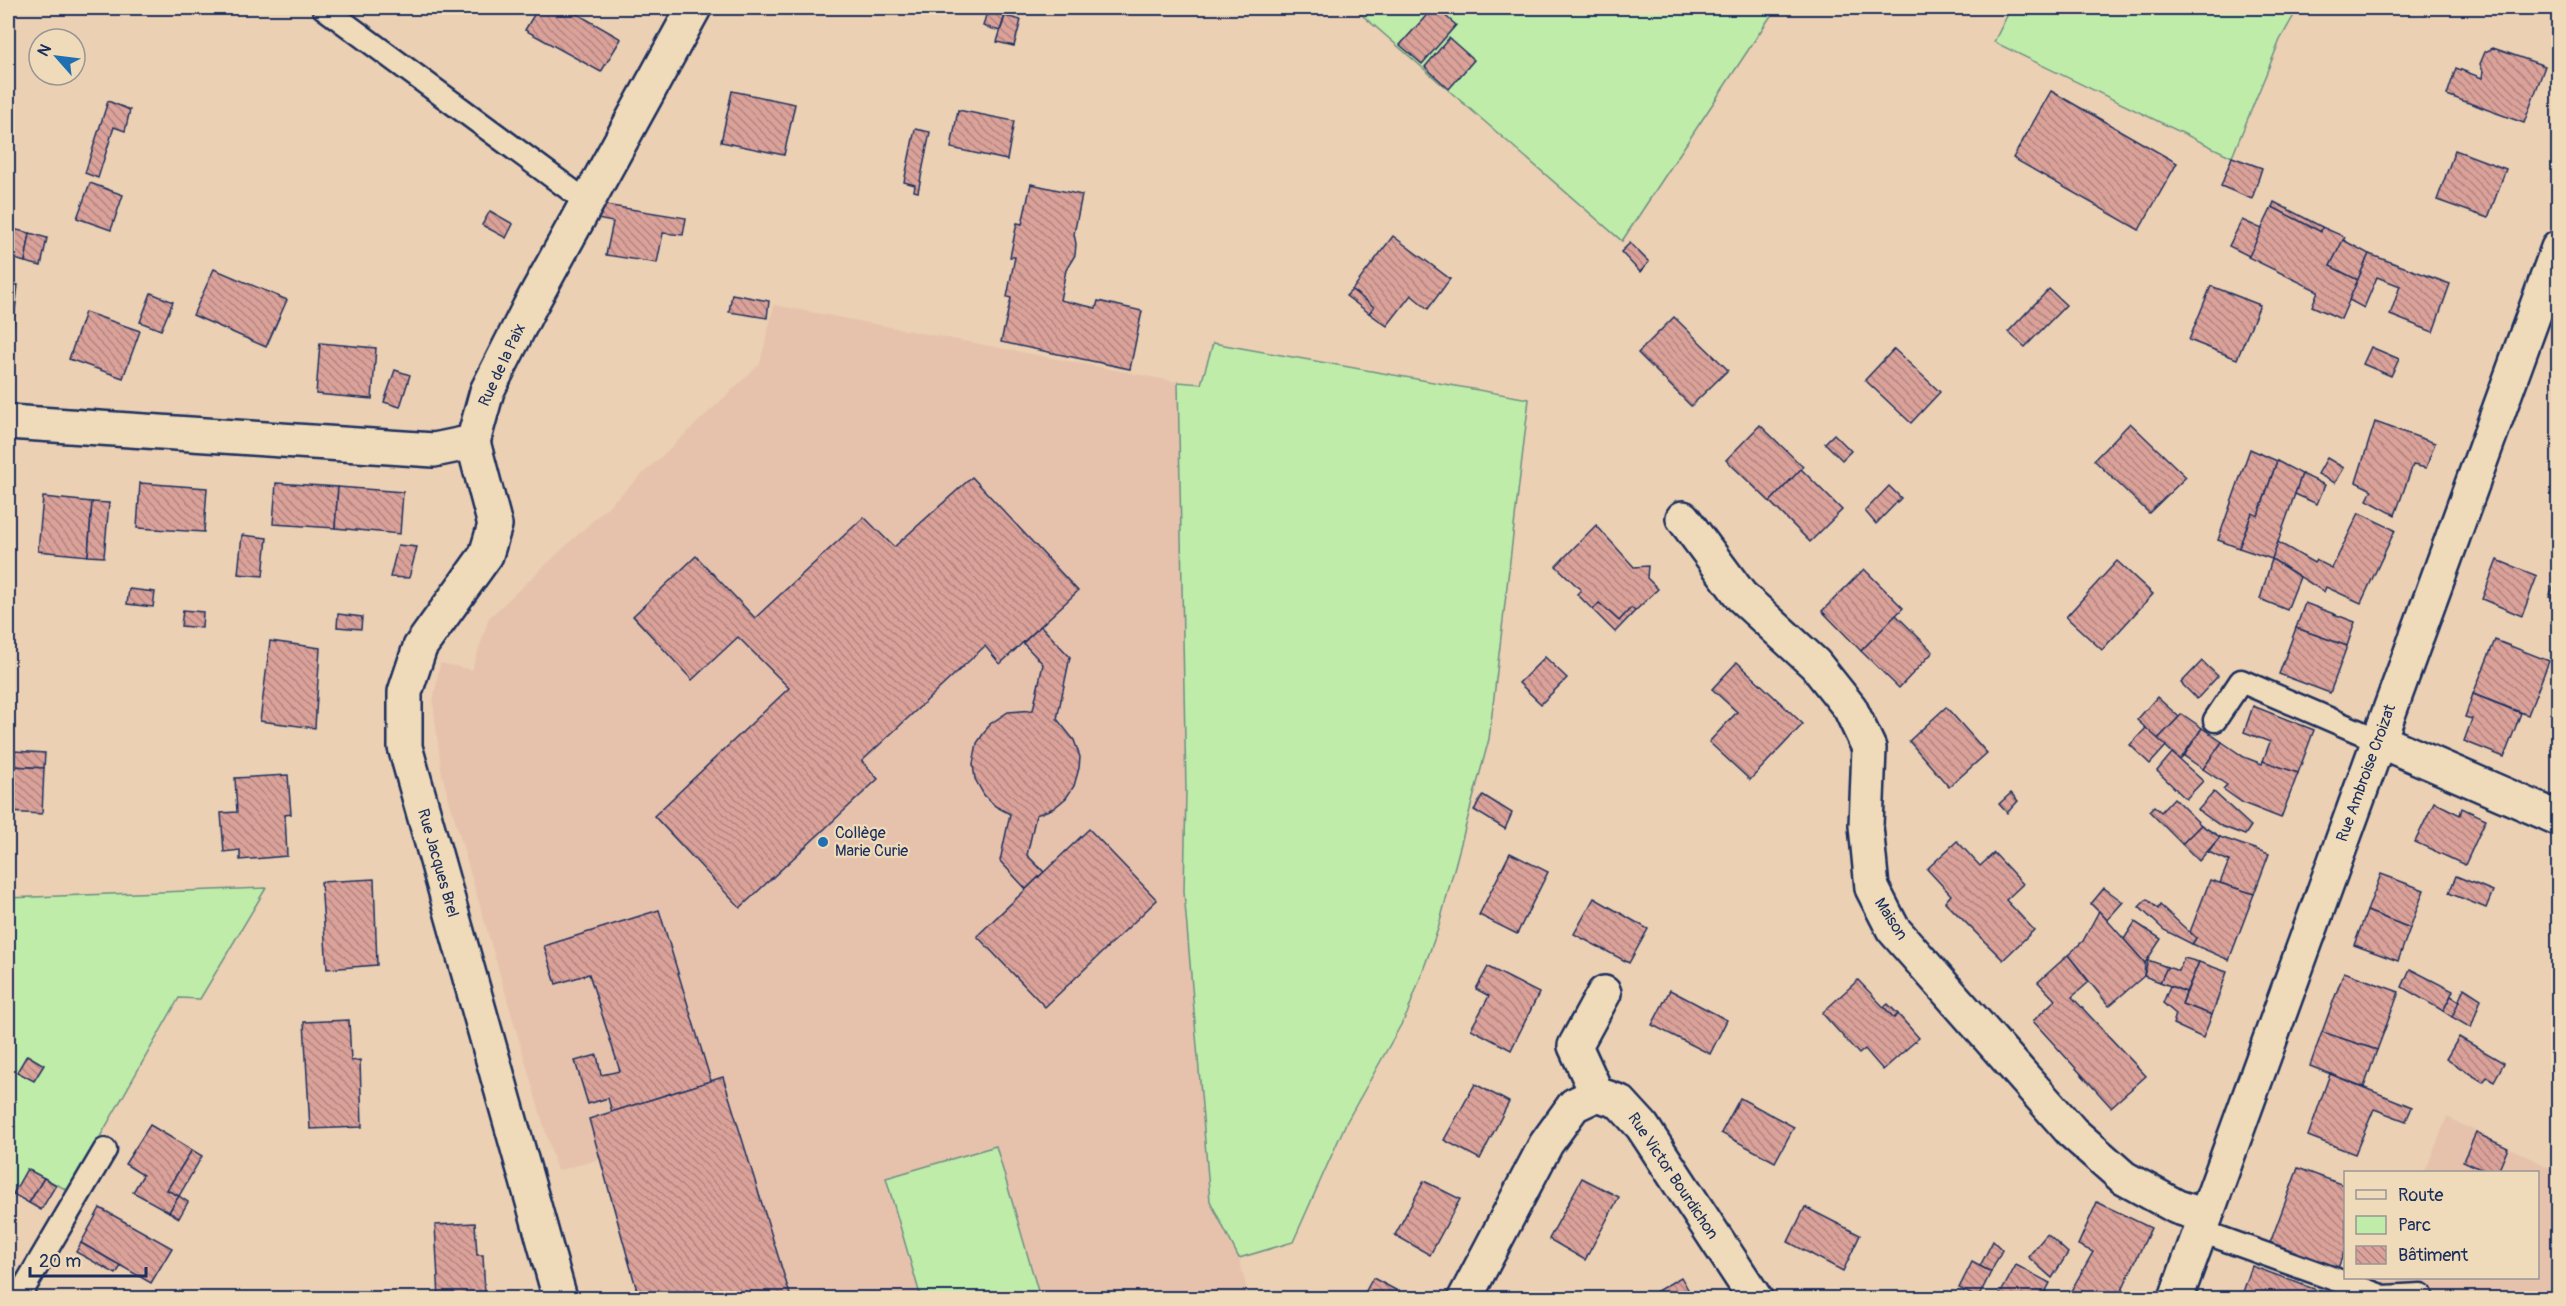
<svg xmlns="http://www.w3.org/2000/svg" width="2566" height="1306" viewBox="0 0 2566 1306" font-family="Pangolin,sans-serif">
  <defs>
    <pattern id="building-back-hatch" width="6" height="6" patternUnits="userSpaceOnUse" patternTransform="scale(1.5)"><rect width="6" height="6" fill="#dba29a"/><path d="M-1 5l2 2M0 0l6 6M5-1l2 2" fill="none" stroke="#b18481"/></pattern>
  </defs>
  <rect width="100%" height="100%" fill="#ebd0b3"/>
  <filter id="ink" filterUnits="userSpaceOnUse"><feTurbulence type="fractalNoise" baseFrequency=".0167" numOctaves="2"/><feDisplacementMap in="SourceGraphic" scale="12" xChannelSelector="R" yChannelSelector="G"/><feConvolveMatrix kernelMatrix="1 2 1 2 8 2 1 2 1" color-interpolation-filters="sRGB"/></filter>
  <g filter="url(#ink)">
    <g fill="#e6c2ac">
      <polygon points="774,305 1178,382 1186,791 1184,892 1210,1201 1239,1258 1249,1298 639,1298 600,1159 557,1171 442,775 433,703 440,663 472,670 489,618 760,364"/>
      <polygon points="2447,1117 2558,1172 2558,1298 2376,1298 2384,1278 2538,1278 2538,1172 2425,1172"/>
    </g>
    <g fill="#bfeca9" stroke="#6d8e84" stroke-width="1.5">
      <polygon points="1354,8 1776,8 1622,241"/>
      <polygon points="2011,8 2298,8 2280,40 2232,157 1994,42"/>
      <polygon points="1213,343 1529,399 1489,739 1438,929 1407,1014 1346,1123 1293,1242 1239,1258 1210,1201 1184,892 1186,791 1178,382 1201,384"/>
      <polygon points="266,888 200,999 179,998 69,1191 27,1169 8,1204 8,898"/>
      <polygon points="996,1146 1040,1298 921,1298 886,1178"/>
    </g>
    <g fill="url(#building-back-hatch)" stroke="#1b2f5e" stroke-width="1.5">
      <polygon points="538,8 567,8 621,39 601,72 525,30"/>
      <polygon points="988,8 1007,8 1000,31 983,26"/>
      <polygon points="1433,8 1436,8 1456,25 1422,64 1400,45"/>
      <polygon points="1005,16 1021,20 1014,46 997,42"/>
      <polygon points="1449,38 1474,60 1449,89 1425,67"/>
      <polygon points="2493,48 2545,66 2524,123 2447,95 2456,68 2482,78 2483,71 2480,64 2485,52"/>
      <polygon points="732,91 795,104 784,155 721,142"/>
      <polygon points="2051,91 2177,163 2139,230 2013,158"/>
      <polygon points="108,101 130,110 125,131 114,127 98,178 85,173"/>
      <polygon points="958,110 1014,121 1007,160 951,148"/>
      <polygon points="915,129 930,132 918,192 914,191 915,185 904,182"/>
      <polygon points="2455,150 2506,169 2488,218 2437,200"/>
      <polygon points="2232,157 2262,168 2252,199 2221,186"/>
      <polygon points="90,183 123,195 111,230 77,218"/>
      <polygon points="1031,184 1082,195 1074,234 1076,244 1075,255 1066,270 1060,300 1096,308 1098,301 1142,311 1130,369 1001,342 1011,298 1007,297 1015,257 1010,257 1017,223 1022,224"/>
      <polygon points="2274,202 2322,227 2321,232 2272,207"/>
      <polygon points="605,205 686,218 683,235 663,233 657,263 606,255 613,222 597,219"/>
      <polygon points="2272,207 2321,232 2322,227 2345,237 2330,266 2358,280 2341,319 2312,306 2318,291 2248,257"/>
      <polygon points="490,211 513,224 506,238 482,225"/>
      <polygon points="2242,220 2262,229 2249,256 2229,246"/>
      <polygon points="8,228 30,233 25,262 8,257"/>
      <polygon points="30,233 47,238 41,266 25,262"/>
      <polygon points="1393,236 1450,279 1428,309 1411,295 1387,326 1369,313 1374,307 1352,290"/>
      <polygon points="2343,240 2369,254 2358,280 2330,266"/>
      <polygon points="1630,243 1649,262 1640,272 1621,252"/>
      <polygon points="2369,254 2450,284 2433,332 2390,315 2400,286 2377,277 2364,308 2349,300"/>
      <polygon points="214,269 287,300 266,347 193,315"/>
      <polygon points="8,284 18,285 11,345 8,344"/>
      <polygon points="2211,286 2260,305 2237,359 2189,340"/>
      <polygon points="2049,289 2066,305 2025,347 2008,332"/>
      <polygon points="1352,290 1374,307 1369,313 1346,296"/>
      <polygon points="151,293 173,302 161,330 140,322"/>
      <polygon points="732,294 769,301 767,318 729,312"/>
      <polygon points="85,312 140,331 123,378 69,359"/>
      <polygon points="1674,317 1728,370 1691,406 1638,353"/>
      <polygon points="320,343 376,348 372,399 316,394"/>
      <polygon points="2371,347 2399,359 2391,376 2363,364"/>
      <polygon points="1894,349 1940,392 1911,423 1865,380"/>
      <polygon points="395,370 410,375 400,407 384,402"/>
      <polygon points="2375,422 2435,443 2426,468 2413,465 2395,515 2367,500 2372,490 2356,482"/>
      <polygon points="2130,423 2186,477 2149,513 2094,460"/>
      <polygon points="1760,425 1803,467 1770,502 1726,460"/>
      <polygon points="1834,434 1851,451 1842,460 1825,443"/>
      <polygon points="2250,449 2277,461 2258,516 2252,513 2239,548 2218,540"/>
      <polygon points="2327,458 2344,468 2335,483 2318,474"/>
      <polygon points="2277,461 2302,474 2272,559 2239,548 2252,513 2258,516"/>
      <polygon points="1801,469 1842,510 1810,542 1770,502"/>
      <polygon points="2302,474 2325,485 2317,504 2295,494"/>
      <polygon points="972,477 1078,591 1000,664 985,646 862,761 878,779 740,908 654,816 789,688 738,637 692,680 633,616 696,556 755,618 864,517 894,547"/>
      <polygon points="140,483 207,488 204,532 137,528"/>
      <polygon points="276,483 338,487 335,528 273,524"/>
      <polygon points="1889,486 1901,498 1876,524 1865,511"/>
      <polygon points="338,487 403,492 400,534 335,528"/>
      <polygon points="43,497 92,502 88,556 38,551"/>
      <polygon points="92,502 109,503 104,557 88,556"/>
      <polygon points="2359,513 2395,530 2361,603 2326,587 2324,592 2272,559 2278,542 2314,563 2316,560 2332,568"/>
      <polygon points="1596,525 1634,567 1648,566 1647,578 1658,589 1635,611 1631,608 1619,621 1599,603 1593,610 1577,594 1581,590 1556,566"/>
      <polygon points="242,535 267,538 263,576 238,574"/>
      <polygon points="398,545 417,547 409,578 390,577"/>
      <polygon points="2272,559 2300,577 2287,610 2260,599"/>
      <polygon points="2497,560 2537,576 2522,616 2482,599"/>
      <polygon points="2117,561 2153,594 2102,650 2066,617"/>
      <polygon points="1864,569 1903,608 1861,651 1822,611"/>
      <polygon points="2555,583 2558,584 2558,600 2549,597"/>
      <polygon points="129,589 155,592 153,607 127,604"/>
      <polygon points="1599,603 1619,621 1631,608 1635,611 1615,632 1593,610"/>
      <polygon points="2305,603 2355,622 2347,646 2296,628"/>
      <polygon points="183,610 203,612 202,628 181,626"/>
      <polygon points="338,614 362,617 361,629 337,627"/>
      <polygon points="1896,615 1933,652 1899,688 1861,651"/>
      <polygon points="1041,626 1070,657 1057,719 1074,740 1080,757 1079,768 1074,786 1066,798 1054,808 1036,815 1027,855 1044,872 1026,889 1000,861 1010,814 995,806 984,795 975,779 973,764 977,743 990,724 1008,712 1033,710 1043,664 1023,643"/>
      <polygon points="2296,628 2347,646 2330,693 2279,674"/>
      <polygon points="2495,640 2549,661 2528,715 2473,694"/>
      <polygon points="270,641 320,648 315,728 260,721"/>
      <polygon points="1545,657 1567,678 1541,704 1519,683"/>
      <polygon points="2202,661 2218,676 2197,699 2181,683"/>
      <polygon points="1737,662 1803,724 1750,780 1709,742 1737,712 1712,689"/>
      <polygon points="2473,694 2521,713 2504,757 2464,741 2472,719 2465,717"/>
      <polygon points="2157,697 2179,717 2158,739 2137,720"/>
      <polygon points="2253,706 2314,730 2298,773 2263,761 2270,742 2244,732"/>
      <polygon points="1946,707 1987,753 1949,787 1909,741"/>
      <polygon points="2182,714 2202,728 2180,760 2158,739"/>
      <polygon points="2146,728 2166,746 2150,764 2130,745"/>
      <polygon points="2202,728 2222,742 2203,769 2184,756"/>
      <polygon points="2222,742 2244,757 2262,764 2263,761 2298,773 2281,818 2243,803 2223,789 2227,785 2203,769"/>
      <polygon points="14,751 45,753 44,768 12,766"/>
      <polygon points="2172,753 2203,781 2186,799 2157,771"/>
      <polygon points="8,760 13,761 12,766 44,768 42,814 8,812"/>
      <polygon points="288,775 291,814 285,815 287,856 240,860 240,850 224,852 221,813 237,812 235,778"/>
      <polygon points="2214,792 2251,826 2245,835 2221,826 2198,810"/>
      <polygon points="2011,793 2018,801 2007,813 1999,804"/>
      <polygon points="1483,795 1512,813 1505,829 1474,810"/>
      <polygon points="2174,798 2201,825 2182,844 2149,811 2154,806 2161,812"/>
      <polygon points="2434,802 2460,815 2462,808 2486,819 2465,865 2415,842"/>
      <polygon points="2201,825 2220,837 2199,861 2182,844"/>
      <polygon points="1089,829 1157,900 1045,1007 977,936"/>
      <polygon points="2220,837 2269,854 2254,894 2220,883 2229,861 2208,852"/>
      <polygon points="1957,841 1980,866 1994,853 2023,884 2006,900 2034,930 2003,960 1945,902 1951,895 1927,869"/>
      <polygon points="1510,853 1548,872 1517,934 1479,915"/>
      <polygon points="2381,874 2424,890 2410,928 2367,911"/>
      <polygon points="2456,876 2493,891 2486,908 2449,893"/>
      <polygon points="374,879 377,965 327,969 321,882"/>
      <polygon points="2210,880 2254,894 2229,960 2192,944 2196,938 2190,932"/>
      <polygon points="2104,888 2123,902 2107,920 2091,904"/>
      <polygon points="1594,898 1648,929 1629,963 1574,934"/>
      <polygon points="2147,899 2158,909 2160,905 2196,938 2192,944 2164,930 2139,907"/>
      <polygon points="659,910 711,1081 612,1112 608,1098 588,1104 575,1061 597,1055 601,1075 620,1071 589,974 556,984 544,946"/>
      <polygon points="2099,911 2145,963 2144,976 2109,1006 2068,955 2083,941"/>
      <polygon points="2367,911 2410,928 2398,961 2354,945"/>
      <polygon points="2135,922 2161,939 2145,963 2124,939"/>
      <polygon points="2068,955 2089,982 2072,997 2146,1076 2111,1107 2033,1021 2055,1000 2038,982"/>
      <polygon points="2184,958 2199,962 2186,992 2160,982 2167,967 2179,971"/>
      <polygon points="2148,960 2167,967 2160,982 2144,976"/>
      <polygon points="2199,962 2227,972 2212,1015 2182,1004"/>
      <polygon points="1488,967 1539,993 1511,1050 1471,1029 1489,996 1476,989"/>
      <polygon points="2410,969 2453,991 2443,1011 2402,987"/>
      <polygon points="2344,972 2399,992 2377,1050 2322,1032"/>
      <polygon points="1858,980 1894,1018 1898,1014 1919,1038 1883,1070 1865,1049 1859,1054 1822,1013"/>
      <polygon points="2170,986 2186,992 2182,1004 2212,1015 2203,1038 2173,1024 2176,1014 2163,1003"/>
      <polygon points="2464,988 2481,999 2471,1028 2452,1017"/>
      <polygon points="1670,990 1727,1020 1710,1054 1652,1025"/>
      <polygon points="2451,996 2459,1001 2452,1017 2443,1011"/>
      <polygon points="1888,1004 1898,1014 1894,1018 1884,1007"/>
      <polygon points="349,1020 351,1061 360,1060 362,1127 310,1129 304,1022"/>
      <polygon points="2322,1032 2377,1050 2364,1087 2310,1066"/>
      <polygon points="2459,1037 2504,1063 2494,1081 2487,1077 2483,1082 2446,1059"/>
      <polygon points="27,1055 44,1065 34,1081 17,1072"/>
      <polygon points="2330,1074 2412,1107 2406,1121 2374,1109 2355,1154 2308,1136"/>
      <polygon points="723,1077 791,1298 639,1298 589,1119"/>
      <polygon points="1475,1084 1509,1102 1480,1159 1444,1140"/>
      <polygon points="1740,1098 1794,1127 1775,1162 1721,1133"/>
      <polygon points="150,1125 192,1150 167,1190 179,1196 169,1212 133,1192 143,1175 125,1164"/>
      <polygon points="2476,1133 2508,1148 2498,1172 2487,1172 2463,1161"/>
      <polygon points="192,1150 202,1156 179,1196 167,1190"/>
      <polygon points="2298,1168 2346,1186 2346,1247 2338,1268 2270,1243"/>
      <polygon points="27,1169 44,1178 29,1203 13,1194"/>
      <polygon points="44,1178 56,1185 41,1210 29,1203"/>
      <polygon points="1582,1178 1619,1197 1585,1260 1549,1239"/>
      <polygon points="1424,1181 1460,1199 1430,1255 1395,1235"/>
      <polygon points="179,1196 188,1202 179,1218 169,1212"/>
      <polygon points="2097,1202 2151,1228 2118,1298 2067,1298 2093,1252 2078,1245"/>
      <polygon points="1805,1207 1860,1235 1843,1271 1788,1242"/>
      <polygon points="100,1208 172,1248 151,1283 81,1243"/>
      <polygon points="475,1223 477,1255 483,1255 485,1295 439,1298 435,1225"/>
      <polygon points="2047,1234 2068,1253 2052,1278 2028,1257"/>
      <polygon points="1993,1241 2002,1250 1991,1272 1980,1266"/>
      <polygon points="81,1243 121,1266 116,1274 76,1252"/>
      <polygon points="1972,1262 1991,1272 1978,1298 1959,1288"/>
      <polygon points="2016,1265 2050,1283 2042,1298 1998,1298"/>
      <polygon points="2252,1266 2338,1298 2241,1298"/>
      <polygon points="1681,1277 1693,1298 1645,1298"/>
      <polygon points="1373,1278 1409,1297 1408,1298 1362,1298"/>
    </g>
    <g fill="none" stroke-linecap="round" stroke-linejoin="round">
      <defs>
        <g id="lane">
          <polyline points="324,8 587,202"/>
          <polyline points="2215,720 2241,681 2378,740"/>
          <polyline points="2201,1231 2384,1297 2421,1295"/>
          <polyline points="18,1298 105,1150"/>
        </g>
        <g id="street">
          <polyline points="8,422 434,450 473,442 487,391 529,308 694,8"/>
          <polyline points="473,442 495,525 486,555 420,647 405,692 405,747 560,1298"/>
          <polyline points="1683,518 1741,596 1815,664 1850,708 1869,748 1866,826 1872,888 1893,929 2072,1132 2124,1178 2177,1207 2206,1216"/>
          <polyline points="2378,740 2558,818"/>
          <polyline points="1597,1094 1575,1046 1604,993"/>
          <polyline points="1465,1298 1546,1144 1574,1105 1597,1094 1620,1102 1642,1126 1755,1298"/>
        </g>
        <polyline id="primary" points="2176,1298 2558,248"/>
      </defs>
      <use href="#lane" stroke="#1b2f5e" stroke-width="27"/>
      <use href="#street" stroke="#1b2f5e" stroke-width="38"/>
      <use href="#primary" stroke="#1b2f5e" stroke-width="38"/>
      <use href="#lane" stroke="#efdbb9" stroke-width="22"/>
      <use href="#street" stroke="#efdbb9" stroke-width="33"/>
      <use href="#primary" stroke="#efdbb9" stroke-width="33"/>
    </g>
  </g>
  <circle fill="#1f6fb2" stroke="#efdbb9" stroke-width="2" cx="823" cy="842" r="6"/>
  <g text-anchor="middle" dominant-baseline="central" stroke-width="4.5" stroke-linejoin="round" paint-order="stroke">
    <g font-size="16" fill="#1b2f5e" stroke="#efdbb9">
      <text transform="translate(502 365) rotate(-65)">Rue de la Paix</text>
      <text transform="translate(2366 773) rotate(-70)">Rue Ambroise Croizat</text>
      <text transform="translate(438 863) rotate(74)">Rue Jacques Brel</text>
      <text transform="translate(1891 919) rotate(57)">Maison</text>
      <text transform="translate(1673 1176) rotate(56)">Rue Victor Bourdichon</text>
    </g>
    <g font-size="16" fill="#1b2f5e" stroke="#efdbb9" text-anchor="start">
      <text x="835" y="833">Collège<tspan x="835" dy="18">Marie Curie</tspan></text>
    </g>
  </g>
  <rect width="2566" height="1306" fill="none" stroke="#efdbb9" stroke-width="30"/>
  <rect x="15" y="15" width="2536" height="1276" fill="none" stroke="#1b2f5e" stroke-width="2" filter="url(#ink)"/>
  <rect x="2344" y="1171" width="195" height="108" fill="#efdbb9" stroke="#9a9695" stroke-width="1.5"/>
  <rect x="2356" y="1190" width="30" height="9" fill="#efdbb9" stroke="#9a9695" stroke-width="1.5"/>
  <text x="2398" y="1201" font-size="18" fill="#1b2f5e">Route</text>
  <rect x="2356" y="1216" width="30" height="18" fill="#bfeca9" stroke="#9a9695" stroke-width="1.5"/>
  <text x="2398" y="1231" font-size="18" fill="#1b2f5e">Parc</text>
  <rect x="2356" y="1246" width="30" height="18" fill="url(#building-back-hatch)" stroke="#9a9695" stroke-width="1.5"/>
  <text x="2398" y="1261" font-size="18" fill="#1b2f5e">Bâtiment</text>
  <g transform="translate(57 57) rotate(298)"><circle r="28" fill="#efdbb9" stroke="#9a9695" stroke-width="1.5"/>
  <path d="M0-4.5L10 22L0 15L-10 22Z" fill="#1f6fb2"/>
  <text y="-9" font-size="16" font-weight="bold" text-anchor="middle" fill="#1b2f5e">N</text>
  </g>
  <path d="M30 1267v9h116v-9" fill="none" stroke="#1b2f5e" stroke-width="3"/>
  <text x="39" y="1267" font-size="18" fill="#1b2f5e" stroke="#efdbb9" stroke-width="4.5" paint-order="stroke">20 m</text>
</svg>
